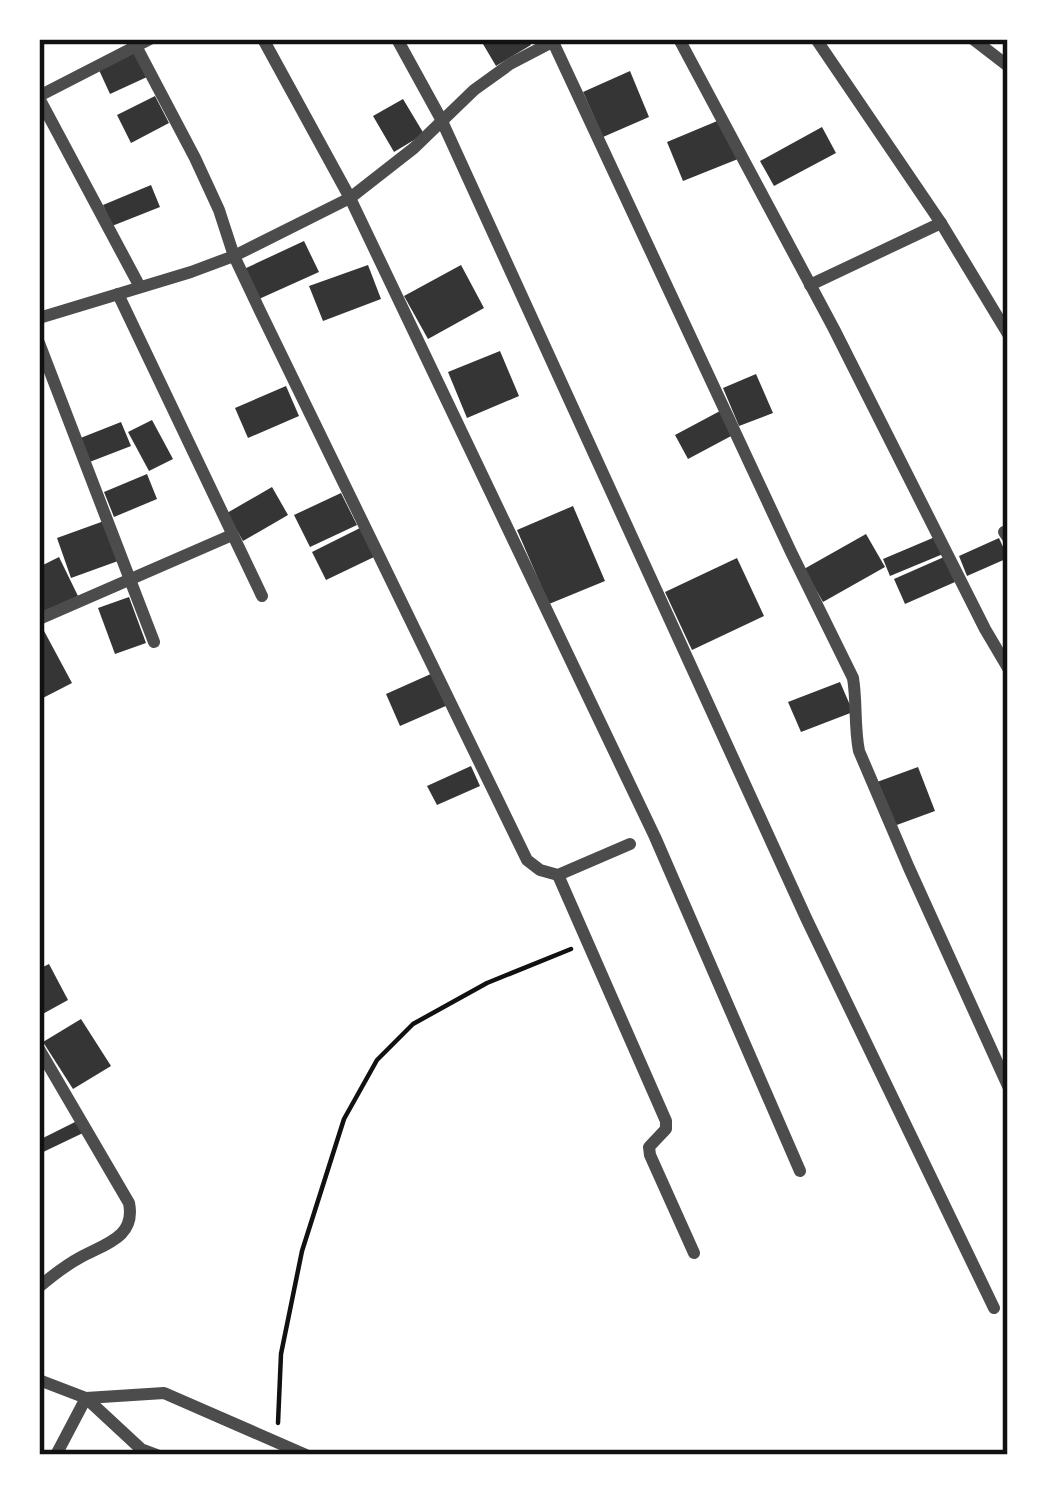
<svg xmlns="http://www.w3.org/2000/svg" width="1047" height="1494" viewBox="0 0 1047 1494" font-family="Poppins,sans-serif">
  <rect width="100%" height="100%" fill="#fff"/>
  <g fill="#353535">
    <polygon points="480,39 527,39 531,45 496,66"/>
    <polygon points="135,52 147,77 110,94 99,70"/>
    <polygon points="630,71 649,117 603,137 583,92"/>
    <polygon points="155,96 169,123 131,143 117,115"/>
    <polygon points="403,99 424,134 394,152 373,116"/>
    <polygon points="722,119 738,159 683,181 667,142"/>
    <polygon points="822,127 836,153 774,186 760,161"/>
    <polygon points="151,185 160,207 112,226 103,205"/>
    <polygon points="304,241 319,272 259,299 244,269"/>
    <polygon points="368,265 381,299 323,321 309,286"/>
    <polygon points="461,265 484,308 428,339 404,296"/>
    <polygon points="500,351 519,396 467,418 448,372"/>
    <polygon points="756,374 773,413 739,426 723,388"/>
    <polygon points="286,386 299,416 248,438 235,408"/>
    <polygon points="720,411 733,435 688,459 675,435"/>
    <polygon points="152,420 173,459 149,471 128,432"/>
    <polygon points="121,422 131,446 87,463 78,439"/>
    <polygon points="147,474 157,499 114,517 104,492"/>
    <polygon points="272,487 288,515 243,541 227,513"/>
    <polygon points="341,493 357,525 310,547 294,515"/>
    <polygon points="573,506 605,581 549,604 517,530"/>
    <polygon points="104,521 118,561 71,578 57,538"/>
    <polygon points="360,528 374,557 326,580 312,552"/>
    <polygon points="866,534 885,567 823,602 804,569"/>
    <polygon points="935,537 943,554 890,576 883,559"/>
    <polygon points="999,538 1008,558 967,576 959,556"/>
    <polygon points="59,557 78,596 39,614 39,567"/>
    <polygon points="944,557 955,582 905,604 894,579"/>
    <polygon points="737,558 764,616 692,650 665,592"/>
    <polygon points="129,597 146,643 115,654 98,608"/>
    <polygon points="43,629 72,683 39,700 39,631"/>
    <polygon points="433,673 448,705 400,726 386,694"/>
    <polygon points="840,682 853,712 801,732 788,702"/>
    <polygon points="471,766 480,786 437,805 427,786"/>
    <polygon points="918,767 935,811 894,826 877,782"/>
    <polygon points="49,964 68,1000 39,1016 39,969"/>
    <polygon points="81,1019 111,1066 73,1089 43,1042"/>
    <polygon points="79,1120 85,1132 39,1154 39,1140"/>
  </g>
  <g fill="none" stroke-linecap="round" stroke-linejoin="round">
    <polyline stroke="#111" stroke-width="4.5" points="278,1423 281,1354 302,1251 344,1119 377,1060 413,1024 487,983 571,949"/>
    <g stroke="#4c4c4c" stroke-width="12">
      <polyline points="263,39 350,198 655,837 800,1171"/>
      <polyline points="397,39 441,119 807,920 994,1308"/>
      <polyline points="679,39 834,329 985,629 1008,668"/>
      <polyline points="816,39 941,223 1008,334"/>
      <polyline points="973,39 1008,66"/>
      <path d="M553 42 791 552 853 678C857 702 854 726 859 751L909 868 1008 1086"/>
      <polyline points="136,46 195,158 219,210 234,256 261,313 527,860 540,870 558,875 630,844"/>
      <polyline points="39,96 150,39"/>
      <polyline points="39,98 140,287"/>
      <polyline points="810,285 941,223"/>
      <polyline points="118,294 262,596"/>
      <polyline points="39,318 191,272 234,256 350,198 414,148 474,90 510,64 558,39"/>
      <polyline points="39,343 154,642"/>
      <polyline points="1004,532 1008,538"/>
      <polyline points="39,619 232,535"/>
      <polyline points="558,875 666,1121 666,1129 649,1147 650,1155 694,1253"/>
      <path d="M39 1049 129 1203C136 1237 105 1244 81 1257 66 1265 52 1276 39 1287"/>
      <polyline points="39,1380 86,1398 141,1449 157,1455"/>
      <polyline points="86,1398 164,1393 306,1455"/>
      <polyline points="56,1455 86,1398"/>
    </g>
  </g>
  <rect width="1047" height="1494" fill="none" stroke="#ffffff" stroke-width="84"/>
  <rect x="42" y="42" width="963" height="1410" fill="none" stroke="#111" stroke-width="4.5"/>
</svg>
